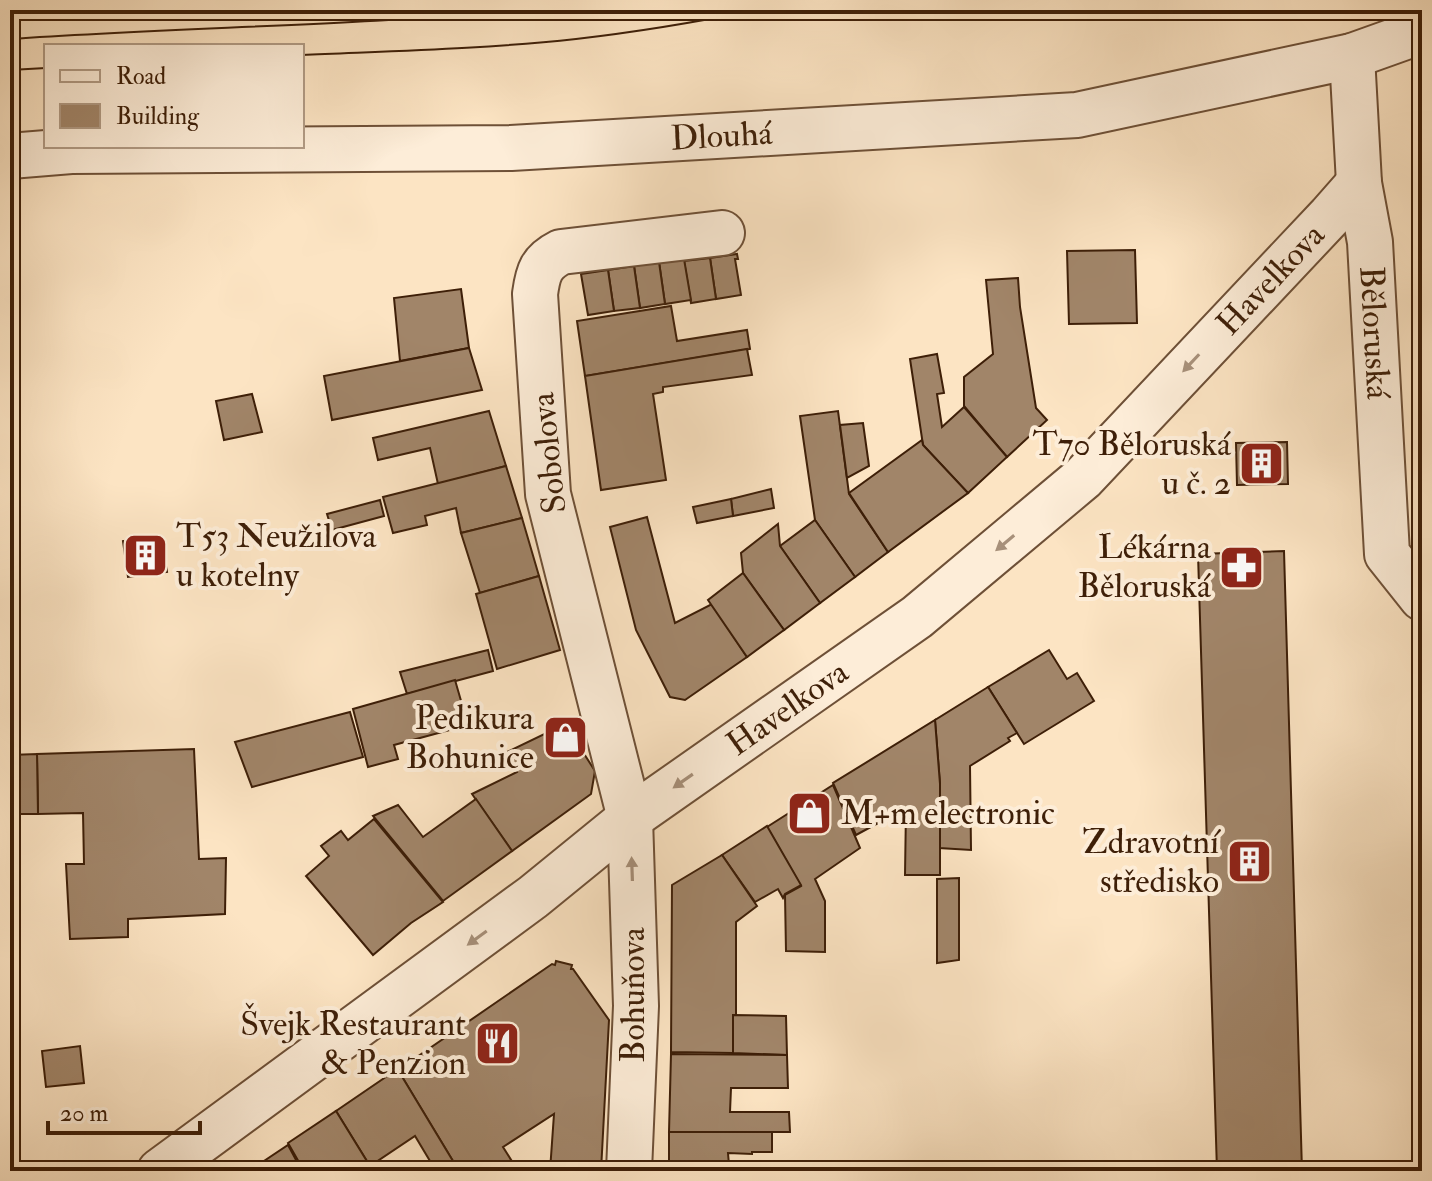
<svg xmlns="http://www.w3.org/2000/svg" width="1432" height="1181" viewBox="0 0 1432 1181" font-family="'IM FELL Double Pica',serif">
  <rect width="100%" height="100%" fill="#fce4c3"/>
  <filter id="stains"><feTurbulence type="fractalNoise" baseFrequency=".0025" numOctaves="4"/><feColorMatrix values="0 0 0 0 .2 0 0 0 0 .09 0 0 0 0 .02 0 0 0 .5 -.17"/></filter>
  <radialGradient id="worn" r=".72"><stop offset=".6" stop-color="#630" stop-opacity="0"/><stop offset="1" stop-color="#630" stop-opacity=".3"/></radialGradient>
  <g fill="#a18569" stroke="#3e1f08" stroke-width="2">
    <polygon points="1135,250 1137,323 1069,324 1067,251"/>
    <polygon points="737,254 738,259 735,259 741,295 716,299 710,258"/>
    <polygon points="710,258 716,299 691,303 684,261"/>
    <polygon points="684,259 691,300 665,304 659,262"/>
    <polygon points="659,262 665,304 640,308 634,266"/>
    <polygon points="634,266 640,308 614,311 608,270"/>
    <polygon points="608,270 614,311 588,315 581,274"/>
    <polygon points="1018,278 1020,307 1036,408 1047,420 1007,457 964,406 964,377 993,354 986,280"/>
    <polygon points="461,289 469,348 400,361 394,298"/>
    <polygon points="671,306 677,341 747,330 750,349 585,376 577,321"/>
    <polygon points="469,348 482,390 332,420 324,376"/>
    <polygon points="747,349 752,375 663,387 663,392 653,394 666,480 601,490 585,376"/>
    <polygon points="937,354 944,393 937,394 942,427 964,407 1007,457 968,493 923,445 910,359"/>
    <polygon points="252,394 262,432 224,440 216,401"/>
    <polygon points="489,411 506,466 438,484 430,448 378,460 373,438"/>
    <polygon points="838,411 849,494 888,552 855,577 815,520 800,416"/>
    <polygon points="863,423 869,466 847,478 840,425"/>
    <polygon points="922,440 923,445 968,493 888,552 849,493"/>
    <polygon points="1287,442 1288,484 1237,485 1236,443"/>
    <polygon points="506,466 522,518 461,533 456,508 425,516 427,525 393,533 383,497"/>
    <polygon points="771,489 774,508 733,516 731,499"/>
    <polygon points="731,499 733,516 697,523 693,507"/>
    <polygon points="380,500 384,516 332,530 327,514"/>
    <polygon points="647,517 675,623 712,604 747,657 685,700 670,697 636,630 610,527"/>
    <polygon points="522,518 539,576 480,593 461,533"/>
    <polygon points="815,520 855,577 820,603 780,546"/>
    <polygon points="778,524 780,546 820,603 784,630 743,573 741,553"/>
    <polygon points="161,536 167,572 128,577 123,541"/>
    <polygon points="1284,551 1302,1171 1217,1171 1198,554"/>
    <polygon points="743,573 784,630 747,657 708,600"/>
    <polygon points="539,576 560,650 497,669 476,594"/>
    <polygon points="488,650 493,671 407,694 400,672"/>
    <polygon points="1049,650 1067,679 1077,673 1094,701 1024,744 988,687"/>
    <polygon points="455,680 468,725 394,745 398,759 368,767 353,709"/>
    <polygon points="988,687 1017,733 1008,738 1010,741 970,766 971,850 939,848 940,784 935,720"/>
    <polygon points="350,712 363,757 252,787 235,742"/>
    <polygon points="935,720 940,784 940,875 905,875 906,808 856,835 833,783"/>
    <polygon points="565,724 595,771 591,794 512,851 472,794 517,772 507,752"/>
    <polygon points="194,749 199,859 226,858 225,914 128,919 128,937 70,939 66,864 84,864 83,813 38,814 37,754"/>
    <polygon points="37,754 38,814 10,814 10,755"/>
    <polygon points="833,785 860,848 815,879 825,901 825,952 786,951 785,895 801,886 767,827"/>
    <polygon points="476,799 512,851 443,901 373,816 398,805 423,837"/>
    <polygon points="374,819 443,902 411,923 373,955 306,876 329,856 321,846 341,831 348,840"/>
    <polygon points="767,826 801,885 785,894 783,898 778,889 755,902 722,855"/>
    <polygon points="722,855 757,906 736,922 736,1015 733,1015 733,1053 671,1052 672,885"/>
    <polygon points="959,878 959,960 937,963 937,879"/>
    <polygon points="556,961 572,965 571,969 573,969 609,1020 601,1171 550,1171 554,1114 503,1147 518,1171 459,1171 398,1070 552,964 555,965"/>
    <polygon points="733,1015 786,1016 787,1055 733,1053"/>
    <polygon points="80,1046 84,1083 46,1087 42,1051"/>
    <polygon points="671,1054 787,1055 788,1088 731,1088 730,1112 789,1112 790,1132 669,1132"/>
    <polygon points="399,1068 398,1070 459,1171 436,1171 415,1136 370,1166 336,1111"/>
    <polygon points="336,1111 373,1171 304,1171 288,1143"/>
    <polygon points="669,1132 772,1132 772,1152 752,1152 752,1154 728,1153 729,1165 744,1165 744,1171 669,1171"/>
    <polygon points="288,1145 302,1171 249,1171"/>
  </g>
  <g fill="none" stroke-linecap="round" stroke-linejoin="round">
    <defs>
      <g id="minor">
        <path id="s1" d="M1352 56 1359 183 1370 242 1387 554 1422 598"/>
        <path id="s2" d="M10 156 71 151 511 148 1077 115 1352 56 1422 31"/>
        <path id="s3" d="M160 1171 533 897 630 818 917 617 1083 478 1330 216 1359 183"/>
        <path d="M629 1171 636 1006 630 818 548 494 535 294C538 272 541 262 561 252L722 233"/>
      </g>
    </defs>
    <use href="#minor" stroke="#6e5037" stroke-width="48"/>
    <use href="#minor" stroke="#fdedd8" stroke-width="44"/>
    <g stroke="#3e1f08" stroke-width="2">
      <path d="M10 39C181 27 353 26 524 10"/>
      <path d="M302 55C393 51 485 49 576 39 637 32 697 22 757 10"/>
      <polyline points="10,70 46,68"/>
    </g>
  </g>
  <defs><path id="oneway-solid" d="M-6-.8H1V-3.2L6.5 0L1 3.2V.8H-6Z" transform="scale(2)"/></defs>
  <g fill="#a7907a">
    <use href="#oneway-solid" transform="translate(1191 363) rotate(133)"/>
    <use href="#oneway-solid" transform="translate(1005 543) rotate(140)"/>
    <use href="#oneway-solid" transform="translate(683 781) rotate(145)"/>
    <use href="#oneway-solid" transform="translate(632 869) rotate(-92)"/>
    <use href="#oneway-solid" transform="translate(477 938) rotate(144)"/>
  </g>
  <defs>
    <symbol id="building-square" viewBox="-11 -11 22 22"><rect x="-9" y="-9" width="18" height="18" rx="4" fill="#8f2418" stroke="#fdedd8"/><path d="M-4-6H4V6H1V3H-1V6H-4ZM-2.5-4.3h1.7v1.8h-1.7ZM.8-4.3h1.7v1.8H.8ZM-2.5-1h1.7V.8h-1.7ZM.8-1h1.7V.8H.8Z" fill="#fff"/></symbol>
    <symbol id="pharmacy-square" viewBox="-11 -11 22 22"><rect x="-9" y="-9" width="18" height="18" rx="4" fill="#8f2418" stroke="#fdedd8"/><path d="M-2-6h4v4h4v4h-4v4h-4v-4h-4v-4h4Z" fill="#fff"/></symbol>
    <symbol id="shop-square" viewBox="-11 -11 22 22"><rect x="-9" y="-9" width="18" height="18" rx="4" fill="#8f2418" stroke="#fdedd8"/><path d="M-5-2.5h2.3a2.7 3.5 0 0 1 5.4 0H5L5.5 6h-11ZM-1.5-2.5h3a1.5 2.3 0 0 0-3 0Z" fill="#fff"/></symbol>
    <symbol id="restaurant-square" viewBox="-11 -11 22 22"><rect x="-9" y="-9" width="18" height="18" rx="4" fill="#8f2418" stroke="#fdedd8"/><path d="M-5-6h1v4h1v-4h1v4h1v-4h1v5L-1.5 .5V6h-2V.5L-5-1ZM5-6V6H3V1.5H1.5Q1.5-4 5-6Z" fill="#fff"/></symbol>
  </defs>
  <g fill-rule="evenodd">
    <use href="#building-square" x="1236" y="438" width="51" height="51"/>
    <use href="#building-square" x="120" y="530" width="51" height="51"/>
    <use href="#pharmacy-square" x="1216" y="542" width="51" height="51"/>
    <use href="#shop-square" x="540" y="712" width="51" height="51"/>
    <use href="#shop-square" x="784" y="788" width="51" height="51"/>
    <use href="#building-square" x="1224" y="836" width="51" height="51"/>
    <use href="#restaurant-square" x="472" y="1018" width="51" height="51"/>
  </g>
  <g text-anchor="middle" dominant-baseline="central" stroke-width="8" stroke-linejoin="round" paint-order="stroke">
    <g font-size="34" fill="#3e1f08" stroke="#fdedd8">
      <text stroke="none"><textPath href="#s2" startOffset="712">Dlouhá</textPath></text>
      <text stroke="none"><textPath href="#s3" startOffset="1428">Havelkova</textPath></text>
      <text stroke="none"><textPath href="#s1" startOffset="278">Běloruská</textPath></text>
      <text transform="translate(549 453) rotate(-96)">Sobolova</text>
      <text stroke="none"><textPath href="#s3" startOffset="780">Havelkova</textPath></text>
      <text transform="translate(633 995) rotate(-90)">Bohuňova</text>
    </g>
    <g font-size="34" fill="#3e1f08" stroke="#fdedd8" text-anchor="end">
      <text x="1231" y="444">T70 Běloruská<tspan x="1231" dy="39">u č. 2</tspan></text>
      <text x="176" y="536" text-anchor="start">T53 Neužilova<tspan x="176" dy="39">u kotelny</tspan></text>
      <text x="1211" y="547">Lékárna<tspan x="1211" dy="39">Běloruská</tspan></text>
      <text x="534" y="718">Pedikura<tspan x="534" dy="39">Bohunice</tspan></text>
      <text x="841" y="813" text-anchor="start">M+m electronic</text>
      <text x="1219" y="842">Zdravotní<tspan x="1219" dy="39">středisko</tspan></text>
      <text x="466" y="1024">Švejk Restaurant<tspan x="466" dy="39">&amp; Penzion</tspan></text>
    </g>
  </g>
  <rect width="1432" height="1181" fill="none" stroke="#fce4c3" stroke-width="40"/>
  <rect x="12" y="12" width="1408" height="1157" fill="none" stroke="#3e1f08" stroke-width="4"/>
  <rect x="20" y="20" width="1392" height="1141" fill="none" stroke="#3e1f08" stroke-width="2"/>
  <rect x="44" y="44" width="260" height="104" fill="#fdedd8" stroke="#b19b85" stroke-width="2"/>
  <rect x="60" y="70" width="40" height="12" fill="#fdedd8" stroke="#b19b85" stroke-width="2"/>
  <text x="116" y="84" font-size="24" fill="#3e1f08">Road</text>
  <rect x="60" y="104" width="40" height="24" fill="#a18569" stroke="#b19b85" stroke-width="2"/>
  <text x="116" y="124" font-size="24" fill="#3e1f08">Building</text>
  <path d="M48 1121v12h152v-12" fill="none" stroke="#3e1f08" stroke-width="4"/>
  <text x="60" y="1121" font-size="24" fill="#3e1f08" stroke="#fdedd8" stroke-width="6" paint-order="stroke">20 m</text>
  <rect width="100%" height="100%" filter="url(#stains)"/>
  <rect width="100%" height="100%" fill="url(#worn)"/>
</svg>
